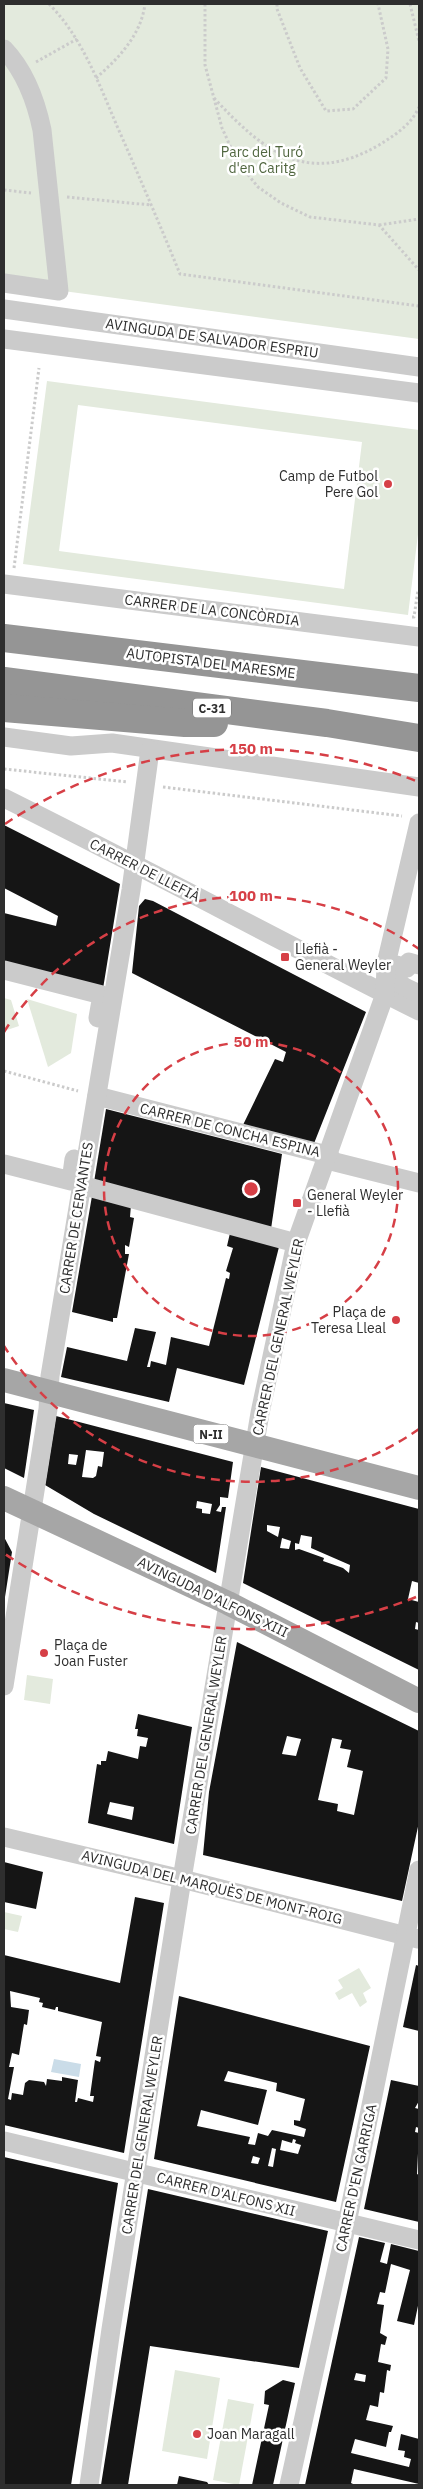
<svg xmlns="http://www.w3.org/2000/svg" width="423" height="2489" viewBox="0 0 423 2489" font-family="'IBM Plex Sans',sans-serif">
  <rect width="100%" height="100%" fill="#fff"/>
  <g fill="#e3eadd" fill-rule="evenodd">
    <polygon points="4,4 419,4 419,339 4,283"/>
    <path d="M47 381 419 430V526L408 615 23 564ZM78 405 362 442 344 589 59 551Z"/>
    <polygon points="4,998 11,1000 19,1026 4,1031"/>
    <polygon points="27,999 77,1014 71,1053 48,1067"/>
    <polygon points="27,1675 53,1679 50,1704 24,1700"/>
    <polygon points="4,1912 22,1916 18,1932 4,1929"/>
    <polygon points="359,1968 371,1988 363,1993 367,2002 360,2007 352,1993 339,2000 335,1993 343,1988 338,1980"/>
    <polygon points="175,2370 220,2378 207,2459 162,2451"/>
    <polygon points="228,2399 254,2404 239,2485 213,2480"/>
  </g>
  <polygon fill="#cadce8" points="54,2059 81,2064 79,2077 51,2072"/>
  <g fill="#151515" fill-rule="evenodd">
    <polygon points="4,825 120,884 102,995 4,970 4,913 56,926 58,916 4,888"/>
    <polygon points="145,899 153,901 366,1012 313,1146 242,1127 275,1059 283,1062 286,1052 132,973 139,906"/>
    <polygon points="106,1109 282,1154 271,1229 94,1182"/>
    <polygon points="92,1196 131,1205 130,1217 134,1218 129,1247 125,1245 125,1254 129,1254 117,1318 113,1318 113,1322 72,1312"/>
    <polygon points="230,1233 279,1247 244,1385 177,1368 169,1402 61,1377 67,1347 127,1361 135,1328 156,1332 147,1367 150,1367 151,1361 166,1365 171,1337 209,1346 226,1278 229,1279 230,1273 226,1271 233,1248 227,1246"/>
    <polygon points="4,1403 34,1410 24,1478 4,1468"/>
    <path d="M56 1416 233 1462 228 1498 220 1497V1505L216 1511 221 1512 222 1507H226L216 1573 94 1514 45 1485ZM86 1450 104 1452 102 1467 98 1466 96 1476 93 1478 82 1477ZM69 1454 78 1455 76 1465 68 1464ZM197 1501 212 1504 210 1514 202 1513V1509L196 1508Z"/>
    <path d="M261 1467 419 1509V1583L412 1581 408 1599 419 1602V1623L416 1622 415 1629 419 1630V1670L243 1583ZM267 1525 280 1527 278 1537 267 1531ZM301 1535 312 1537 311 1548 350 1565 349 1573 343 1568 323 1561 324 1558 299 1549 295 1550V1543L299 1544ZM282 1538 291 1541 289 1549 280 1548Z"/>
    <polygon points="4,1537 12,1552 5,1597 4,1597"/>
    <path d="M237 1642 419 1731V1822L402 1901 203 1855 209 1792ZM287 1736 301 1739 296 1756 282 1754ZM332 1738 342 1740 340 1748 351 1750 347 1767 363 1771 354 1815 337 1811 338 1804 318 1800Z"/>
    <path d="M138 1714 192 1727 174 1844 88 1823 97 1764 101 1765V1761H106L108 1751 138 1759 140 1746 146 1747 148 1738 137 1736 138 1729H135ZM110 1802 134 1807 132 1820 107 1814Z"/>
    <polygon points="4,1862 43,1872 36,1909 4,1902"/>
    <path d="M135 1897 164 1903 124 2153 4 2125V1955L120 1983ZM10 1991 40 1998 39 2002 43 2003 42 2007 55 2010 56 2007H58V2011L102 2022 96 2056 101 2057 100 2062 95 2060 90 2096H94L93 2102 78 2098 77 2102H75L78 2080 62 2077V2081L47 2079 46 2086 44 2082 29 2080 25 2083 23 2095 12 2093 11 2100 8 2099 14 2067H9L12 2053 19 2055 24 2024 27 2025 29 2010 11 2007Z"/>
    <polygon points="416,1965 419,1966 419,2031 403,2027"/>
    <path d="M179 1996 370 2046 336 2202 154 2159ZM228 2071 277 2083 276 2091 305 2099 300 2121 294 2120V2125L306 2129 304 2137 272 2130 268 2136 258 2133 255 2145 248 2144 250 2137 197 2126 201 2110 258 2125 267 2090 224 2081ZM293 2139 296 2140 295 2143 301 2145 298 2154 280 2150 282 2140 292 2143ZM272 2148 276 2149 273 2167 268 2166ZM253 2156 260 2158 258 2164 251 2163Z"/>
    <polygon points="391,2080 419,2086 419,2101 415,2108 419,2109 419,2128 416,2127 415,2132 419,2133 417,2174 419,2175 419,2222 364,2209"/>
    <polygon points="4,2157 118,2183 71,2485 4,2485"/>
    <polygon points="148,2189 328,2231 299,2368 150,2346 128,2485 101,2485"/>
    <path d="M359 2237 385 2243 380 2262 387 2264 391 2244 419 2251V2301L414 2325 397 2321 410 2270 391 2264 385 2293 380 2292 377 2304 384 2305 380 2333 387 2337 385 2345 381 2344 378 2362 391 2365 390 2371 387 2370 384 2393 380 2392 378 2407 370 2405 366 2420 393 2426 391 2432H389L386 2447 355 2439 351 2453 409 2467 411 2459 404 2457 405 2451 398 2450 401 2434 419 2439V2484L354 2469 351 2483 355 2485H305ZM356 2373 366 2375 365 2382 354 2380Z"/>
    <polygon points="283,2380 295,2383 273,2485 252,2485 269,2405 264,2404 265,2391"/>
    <polygon points="179,2476 207,2482 209,2485 177,2485"/>
  </g>
  <g fill="none" stroke-linecap="round" stroke-linejoin="round">
    <g stroke="#cbcbcb" stroke-width="3" stroke-dasharray="2.5 2.5" stroke-linecap="butt">
      <path d="M49 4C82 37 99 84 117 126 139 176 160 225 180 274L419 306"/>
      <polyline points="205,4 205,65 222,128 237,161 258,187 281,203 310,217 379,225 419,270"/>
      <polyline points="277,4 277,9 300,68 326,111 353,109 386,78 388,49 378,4"/>
      <polyline points="410,4 419,41"/>
      <polyline points="36,62 77,39"/>
      <path d="M96 78C119 58 141 35 145 4"/>
      <path d="M214 98C263 151 307 187 379 145 395 135 411 125 419 107"/>
      <polyline points="4,190 31,193"/>
      <polyline points="67,197 151,205"/>
      <polyline points="379,225 419,219"/>
      <polyline points="14,568 39,368"/>
      <polyline points="412,617 414,617 418,590"/>
      <polyline points="4,769 128,782"/>
      <polyline points="163,787 402,816"/>
      <polyline points="4,1071 78,1091"/>
    </g>
    <g stroke="#cbcbcb" stroke-width="19">
      <path d="M4 49C25 71 36 101 42 130L59 291 4 283"/>
      <polyline points="4,309 419,367"/>
      <polyline points="4,339 419,393"/>
      <polyline points="4,584 419,637"/>
      <polyline points="4,737 71,746 112,743 419,787"/>
      <path d="M4 798C143 867 280 941 419 1011"/>
      <path d="M419 965 409 962 407 968 396 965C392 985 404 986 419 994"/>
      <polyline points="4,970 102,995 98,1018"/>
      <polyline points="97,1096 327,1155 335,1162 419,1183"/>
      <polyline points="4,1164 71,1181 74,1159"/>
      <polyline points="81,1185 296,1243"/>
      <polyline points="4,1686 48,1409 50,1376 131,890 150,750"/>
      <polyline points="4,1837 182,1879 418,1939"/>
      <polyline points="4,2141 419,2240"/>
      <polyline points="89,2485 111,2329 182,1879 260,1413 296,1243 385,994 386,964 419,823"/>
      <polyline points="289,2485 347,2223 419,1870"/>
    </g>
    <g stroke="#a6a6a6" stroke-width="24">
      <polyline points="4,1380 419,1488"/>
      <polyline points="4,1498 228,1603 419,1701"/>
    </g>
    <g stroke="#959595" stroke-width="28">
      <polyline points="4,638 419,688"/>
      <polyline points="4,681 327,723 419,738"/>
      <polyline points="4,708 185,723 214,723"/>
    </g>
  </g>
  <g fill="none" stroke="#d63f46" stroke-width="2.5" stroke-dasharray="9 6">
    <circle cx="251" cy="1189" r="147"/>
    <path d="M419 1429A293 293 0 0 1 4 1346M4 1032A293 293 0 0 1 419 949"/>
    <path d="M416 1597A440 440 0 0 1 5 1554M5 824A440 440 0 0 1 416 781"/>
  </g>
  <g fill="#d63f46" stroke="#fff" stroke-width="2">
    <circle cx="388" cy="484" r="5"/>
    <rect x="280" y="952" width="10" height="10" rx="2.5"/>
    <rect x="292" y="1198" width="10" height="10" rx="2.5"/>
    <circle cx="396" cy="1320" r="5"/>
    <circle cx="44" cy="1653" r="5"/>
    <circle cx="197" cy="2434" r="5"/>
  </g>
  <g text-anchor="middle" dominant-baseline="central" stroke-width="5" stroke-linejoin="round" paint-order="stroke">
    <g fill="#fff" stroke="#6d6d6d" stroke-width="1">
      <rect x="193" y="698.5" width="38" height="19" rx="4"/>
      <rect x="193.5" y="1424.5" width="35" height="19" rx="4"/>
    </g>
    <g font-size="12" font-weight="bold" fill="#2e2e2e">
      <text x="212" y="708">C-31</text>
      <text x="211" y="1434">N-II</text>
    </g>
    <g font-size="14" fill="#50663f" stroke="#fff">
      <text x="262" y="152">Parc del Turó<tspan x="262" dy="16">d'en Caritg</tspan></text>
    </g>
    <g font-size="14" fill="#2e2e2e" stroke="#fff">
      <text transform="translate(212 338) rotate(8)">AVINGUDA DE SALVADOR ESPRIU</text>
      <text transform="translate(212 610) rotate(7)">CARRER DE LA CONCÒRDIA</text>
      <text transform="translate(211 663) rotate(7)">AUTOPISTA DEL MARESME</text>
      <text transform="translate(145 870) rotate(27)">CARRER DE LLEFIÀ</text>
      <text transform="translate(230 1130) rotate(14)">CARRER DE CONCHA ESPINA</text>
      <text transform="translate(76 1218) rotate(-81)">CARRER DE CERVANTES</text>
      <text transform="translate(278 1337) rotate(-78)">CARRER DEL GENERAL WEYLER</text>
      <text transform="translate(213 1597) rotate(26)">AVINGUDA D'ALFONS XIII</text>
      <text transform="translate(206 1735) rotate(-81)">CARRER DEL GENERAL WEYLER</text>
      <text transform="translate(212 1887) rotate(14)">AVINGUDA DEL MARQUÈS DE MONT-ROIG</text>
      <text transform="translate(142 2135) rotate(-81)">CARRER DEL GENERAL WEYLER</text>
      <text transform="translate(356 2178) rotate(-78)">CARRER D'EN GARRIGA</text>
      <text transform="translate(226 2194) rotate(14)">CARRER D'ALFONS XII</text>
    </g>
    <g font-size="14" fill="#2e2e2e" stroke="#fff" text-anchor="start">
      <text x="378" y="476" text-anchor="end">Camp de Futbol<tspan x="378" dy="16">Pere Gol</tspan></text>
      <text x="295" y="949">Llefià -<tspan x="295" dy="16">General Weyler</tspan></text>
      <text x="307" y="1195">General Weyler<tspan x="307" dy="16">- Llefià</tspan></text>
      <text x="386" y="1312" text-anchor="end">Plaça de<tspan x="386" dy="16">Teresa Lleal</tspan></text>
      <text x="54" y="1645">Plaça de<tspan x="54" dy="16">Joan Fuster</tspan></text>
      <text x="207" y="2434">Joan Maragall</text>
    </g>
  </g>
  <circle cx="251" cy="1189" r="8" fill="#d63f46" stroke="#fff" stroke-width="2.5"/>
  <g font-size="15" text-anchor="middle" font-weight="bold" fill="#d63f46" stroke="#fff" stroke-width="5" stroke-linejoin="round" paint-order="stroke">
    <text x="251" y="754">150 m</text>
    <text x="251" y="901">100 m</text>
    <text x="251" y="1047">50 m</text>
  </g>
  <rect width="423" height="2489" fill="none" stroke="#2e2e2e" stroke-width="10"/>
</svg>
